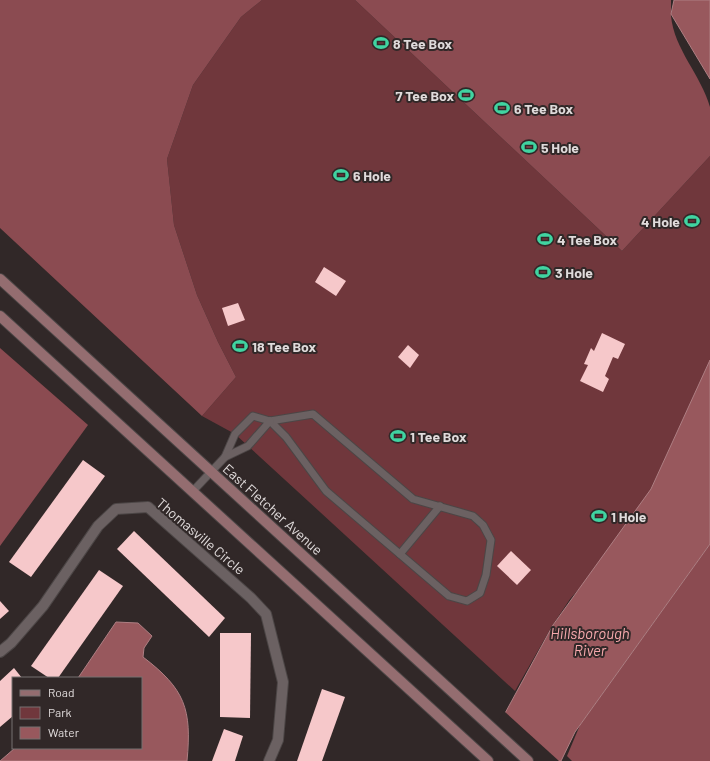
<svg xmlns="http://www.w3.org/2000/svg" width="710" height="761" viewBox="0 0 710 761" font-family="Barlow,sans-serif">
  <rect width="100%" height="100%" fill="#312828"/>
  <polygon fill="#70373c" points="262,0 355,0 622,251 710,156 710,365 651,490 604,561 570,599 552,626 515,691 235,434 202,416 236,377 218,342 197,295 174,225 167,159 193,85 241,17"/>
  <g fill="#8b4b51">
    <polygon points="0,0 262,0 241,17 193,85 167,159 174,225 197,295 218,342 236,377 202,416 0,228"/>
    <path d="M355 0H671C671 5 671 10 671 16 674 49 701 75 710 107 710 116 710 145 710 156L622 251Z"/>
    <polygon points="0,348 88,425 0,546"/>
    <polygon points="710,544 710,761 572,761 567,756 580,725"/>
  </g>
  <g fill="#98585d" stroke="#ae7f83">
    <polygon points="674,0 710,0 710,79 671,14"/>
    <polygon points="710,360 710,544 575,732 561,761 479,761 553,625 651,489"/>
    <path d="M116 622 138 623 152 636 144 648 143 657C185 689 192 709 187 761H0L15 748H141V678H78Z"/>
  </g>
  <polygon fill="#312828" points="504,711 559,761 477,761"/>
  <g fill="#f6c8ca">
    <polygon points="324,267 346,281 336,296 315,282"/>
    <polygon points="238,303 245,320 228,326 222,308"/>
    <polygon points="602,333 625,344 618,359 613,357 605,376 609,379 603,392 580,381 588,365 584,364 591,348 594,351"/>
    <polygon points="408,345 419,355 410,368 398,357"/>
    <polygon points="83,460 105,476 31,577 9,562"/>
    <polygon points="134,531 225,618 209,637 117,549"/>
    <polygon points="511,551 531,570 517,585 497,566"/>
    <polygon points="99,570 123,586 58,678 49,678 31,666"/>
    <polygon points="0,601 9,611 0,619"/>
    <polygon points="220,633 251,633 250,718 220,717"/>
    <polygon points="14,668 22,678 13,678 13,716 0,727 0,681"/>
    <polygon points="322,689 345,697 322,761 297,761"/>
    <polygon points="224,729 243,736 235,761 212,761"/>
  </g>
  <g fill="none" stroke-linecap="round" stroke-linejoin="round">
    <defs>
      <g id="service">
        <polyline points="225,457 235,434 253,416 270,421 313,414 413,499 473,516 483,525 491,540 486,575 480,593 467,601 449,596 326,491 286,437 270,421"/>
        <polyline points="192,492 225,457 248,446 270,421"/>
        <polyline points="400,554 440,506"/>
      </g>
      <polyline id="minor" points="0,652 11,643 43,606 98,526 116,509 148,507 251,598 266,614 283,682 278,740 269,761"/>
      <g id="secondary">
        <polyline points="0,279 528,761"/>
        <polyline points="0,316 488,761"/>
      </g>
    </defs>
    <use href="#service" stroke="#4c4646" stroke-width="9"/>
    <use href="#minor" stroke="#4c4646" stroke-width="12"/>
    <use href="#secondary" stroke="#4c4646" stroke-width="12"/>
    <use href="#service" stroke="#6b6162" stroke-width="7"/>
    <use href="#minor" stroke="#6b6162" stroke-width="10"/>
    <use href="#secondary" stroke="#946d70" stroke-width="10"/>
  </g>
  <defs>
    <symbol id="stadium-bare" viewBox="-9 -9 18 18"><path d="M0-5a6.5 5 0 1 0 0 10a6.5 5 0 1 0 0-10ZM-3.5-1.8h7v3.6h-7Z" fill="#40d4a1" stroke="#312828" stroke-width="2.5" paint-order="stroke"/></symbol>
  </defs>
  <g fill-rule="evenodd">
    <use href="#stadium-bare" x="370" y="32" width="22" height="22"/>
    <use href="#stadium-bare" x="455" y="84" width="22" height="22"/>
    <use href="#stadium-bare" x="491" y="97" width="22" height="22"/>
    <use href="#stadium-bare" x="518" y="136" width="22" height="22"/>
    <use href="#stadium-bare" x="330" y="164" width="22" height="22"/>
    <use href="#stadium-bare" x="681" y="210" width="22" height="22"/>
    <use href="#stadium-bare" x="534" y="228" width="22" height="22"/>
    <use href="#stadium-bare" x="532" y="261" width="22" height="22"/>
    <use href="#stadium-bare" x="229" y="335" width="22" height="22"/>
    <use href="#stadium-bare" x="387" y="425" width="22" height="22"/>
    <use href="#stadium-bare" x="588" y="505" width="22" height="22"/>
  </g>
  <g text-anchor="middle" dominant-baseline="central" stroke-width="4" stroke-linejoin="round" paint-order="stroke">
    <g font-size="14" font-weight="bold" fill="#e0dbdb" stroke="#312828" text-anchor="start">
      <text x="393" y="43">8 Tee Box</text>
      <text x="454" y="95" text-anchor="end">7 Tee Box</text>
      <text x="514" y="108">6 Tee Box</text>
      <text x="541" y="147">5 Hole</text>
      <text x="353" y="175">6 Hole</text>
      <text x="680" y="221" text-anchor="end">4 Hole</text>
      <text x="557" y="239">4 Tee Box</text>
      <text x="555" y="272">3 Hole</text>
      <text x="252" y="346">18 Tee Box</text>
      <text x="410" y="436">1 Tee Box</text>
      <text x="611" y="516">1 Hole</text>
    </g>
    <g font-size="14" fill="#e0dbdb" stroke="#312828">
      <text transform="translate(273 509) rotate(42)">East Fletcher Avenue</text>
      <text transform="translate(201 536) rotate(40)">Thomasville Circle</text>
    </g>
    <g font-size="15" font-style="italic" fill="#f7a9ad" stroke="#312828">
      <text x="590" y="633">Hillsborough<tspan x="590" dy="17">River</tspan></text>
    </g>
  </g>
  <rect x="12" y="677" width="130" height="72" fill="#312828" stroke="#777070"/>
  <rect x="20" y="690" width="20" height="6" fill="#946d70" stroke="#777070"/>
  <text x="48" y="697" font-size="12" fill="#e0dbdb">Road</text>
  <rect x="20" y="707" width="20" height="12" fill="#70373c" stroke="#777070"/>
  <text x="48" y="717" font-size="12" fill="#e0dbdb">Park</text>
  <rect x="20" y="727" width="20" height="12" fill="#98585d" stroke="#777070"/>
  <text x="48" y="737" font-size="12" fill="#e0dbdb">Water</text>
</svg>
